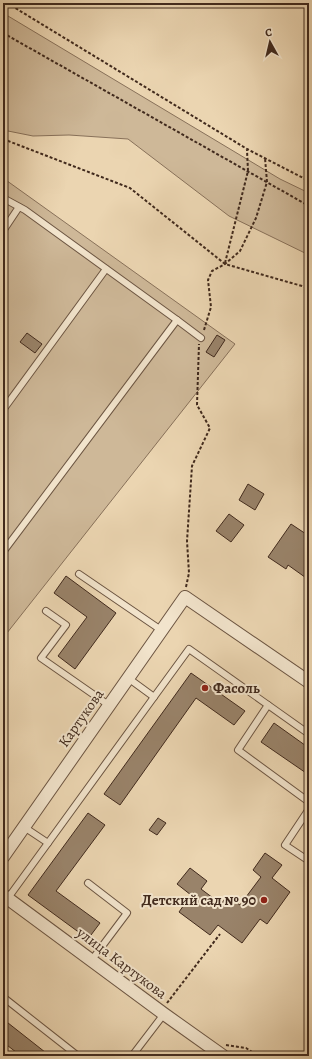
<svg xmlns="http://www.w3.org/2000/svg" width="312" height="1059" viewBox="0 0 312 1059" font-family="Alegreya,serif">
  <rect width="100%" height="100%" fill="#ebd5b1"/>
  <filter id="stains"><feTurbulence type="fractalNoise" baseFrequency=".005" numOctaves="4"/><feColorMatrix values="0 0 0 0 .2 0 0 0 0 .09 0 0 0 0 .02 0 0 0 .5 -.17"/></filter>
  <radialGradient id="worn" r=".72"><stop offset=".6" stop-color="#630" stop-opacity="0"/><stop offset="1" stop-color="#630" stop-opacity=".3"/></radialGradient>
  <g fill="#ceb898" stroke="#88715a">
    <polygon points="3,13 280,179 309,193 309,255 229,216 128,139 69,135 33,136 3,130"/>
    <polygon points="3,178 235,344 3,638"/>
  </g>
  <g fill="#99836a" stroke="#412a1d">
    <polygon points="27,333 42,344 35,353 20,342"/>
    <polygon points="217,335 225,340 214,357 206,352"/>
    <polygon points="248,484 264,494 255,510 239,500"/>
    <polygon points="229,514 244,525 231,542 216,531"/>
    <polygon points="291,524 309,536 309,580 288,565 286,569 268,557"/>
    <polygon points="66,576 116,613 75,669 58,656 87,617 54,593"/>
    <polygon points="191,673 245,711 234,725 196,698 120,805 104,794"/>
    <polygon points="274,723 309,748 309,775 261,742"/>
    <polygon points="88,813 105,825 56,891 100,923 88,939 28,895"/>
    <polygon points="158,818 166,823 157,835 149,830"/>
    <polygon points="265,853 282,865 272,878 290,892 267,924 260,919 242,943 218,925 210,935 179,912 191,895 177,884 190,868 207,881 201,889 221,904 227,896 240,905 261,877 253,870"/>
    <polygon points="3,1019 50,1056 21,1056 3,1042"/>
  </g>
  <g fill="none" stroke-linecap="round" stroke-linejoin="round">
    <defs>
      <g id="service">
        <polyline points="3,198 25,210 177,320"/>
        <polyline points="3,231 19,207"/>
        <polyline points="3,410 106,269"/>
        <polyline points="3,552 177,320 201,338"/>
        <polyline points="79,574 161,630"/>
        <polyline points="46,611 66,625 41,658 110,706"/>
        <polyline points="128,678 154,697 189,649 309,734"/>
        <polyline points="268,705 238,750 309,802"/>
        <polyline points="309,809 285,845 309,861"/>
        <polyline points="24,827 48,843 154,697"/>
        <polyline points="88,883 127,913 91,961"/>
        <polyline points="8,898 48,843"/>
        <polyline points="3,997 78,1056"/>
        <polyline points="132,1056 164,1014"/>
      </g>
      <g id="minor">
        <polyline points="3,857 185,597 309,682"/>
        <polyline points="3,895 164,1014 223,1056"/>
      </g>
    </defs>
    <use href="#service" stroke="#6c5542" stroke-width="8"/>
    <use href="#minor" stroke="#6c5542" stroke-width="14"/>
    <g stroke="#412a1d" stroke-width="2" stroke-dasharray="3 2" stroke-linecap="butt">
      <polyline points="7,3 247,149 309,181"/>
      <polyline points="3,33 309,206"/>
      <polyline points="3,139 130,188 225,264 309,288"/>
      <polyline points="225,263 248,171 247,150"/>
      <polyline points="204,330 211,307 208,280 212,271 225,264 240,251 256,218 267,182 265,158"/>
      <polyline points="186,587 189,573 187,541 192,466 210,428 197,405 199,344"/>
      <polyline points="167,1003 220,934"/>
      <polyline points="226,1045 246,1048 258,1056"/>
      <polyline points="3,1056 4,1056"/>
    </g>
    <use href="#service" stroke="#f2e4cc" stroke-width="6"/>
    <use href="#minor" stroke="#f2e4cc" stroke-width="12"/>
  </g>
  <g fill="#8f2418" stroke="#f2e4cc" stroke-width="1.5">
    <circle cx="205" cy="688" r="4"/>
    <circle cx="264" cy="900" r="4"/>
  </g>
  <g text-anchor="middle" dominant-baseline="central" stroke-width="4" stroke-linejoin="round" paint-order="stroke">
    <g font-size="15" font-weight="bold" fill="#412a1d" stroke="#f2e4cc" text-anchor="start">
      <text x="213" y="688">Фасоль</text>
      <text x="256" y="900" text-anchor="end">Детский сад № 90</text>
    </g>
    <g font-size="15" fill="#412a1d" stroke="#f2e4cc">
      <text transform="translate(81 718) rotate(-55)">Картукова</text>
      <text transform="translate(122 963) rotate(37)">улица Картукова</text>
    </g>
  </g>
  <rect width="312" height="1059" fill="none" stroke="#ebd5b1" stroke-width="16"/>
  <rect x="4" y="4" width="304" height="1051" fill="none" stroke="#412a1d" stroke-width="2"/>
  <rect x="8" y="8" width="296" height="1043" fill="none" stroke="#412a1d"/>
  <g transform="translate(270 42) rotate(352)" stroke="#f2e4cc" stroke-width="3" paint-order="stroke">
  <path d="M0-3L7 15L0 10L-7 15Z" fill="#412a1d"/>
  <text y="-6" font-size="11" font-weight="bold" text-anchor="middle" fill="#412a1d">С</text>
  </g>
  <rect width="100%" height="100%" filter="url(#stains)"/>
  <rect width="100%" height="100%" fill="url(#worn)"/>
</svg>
